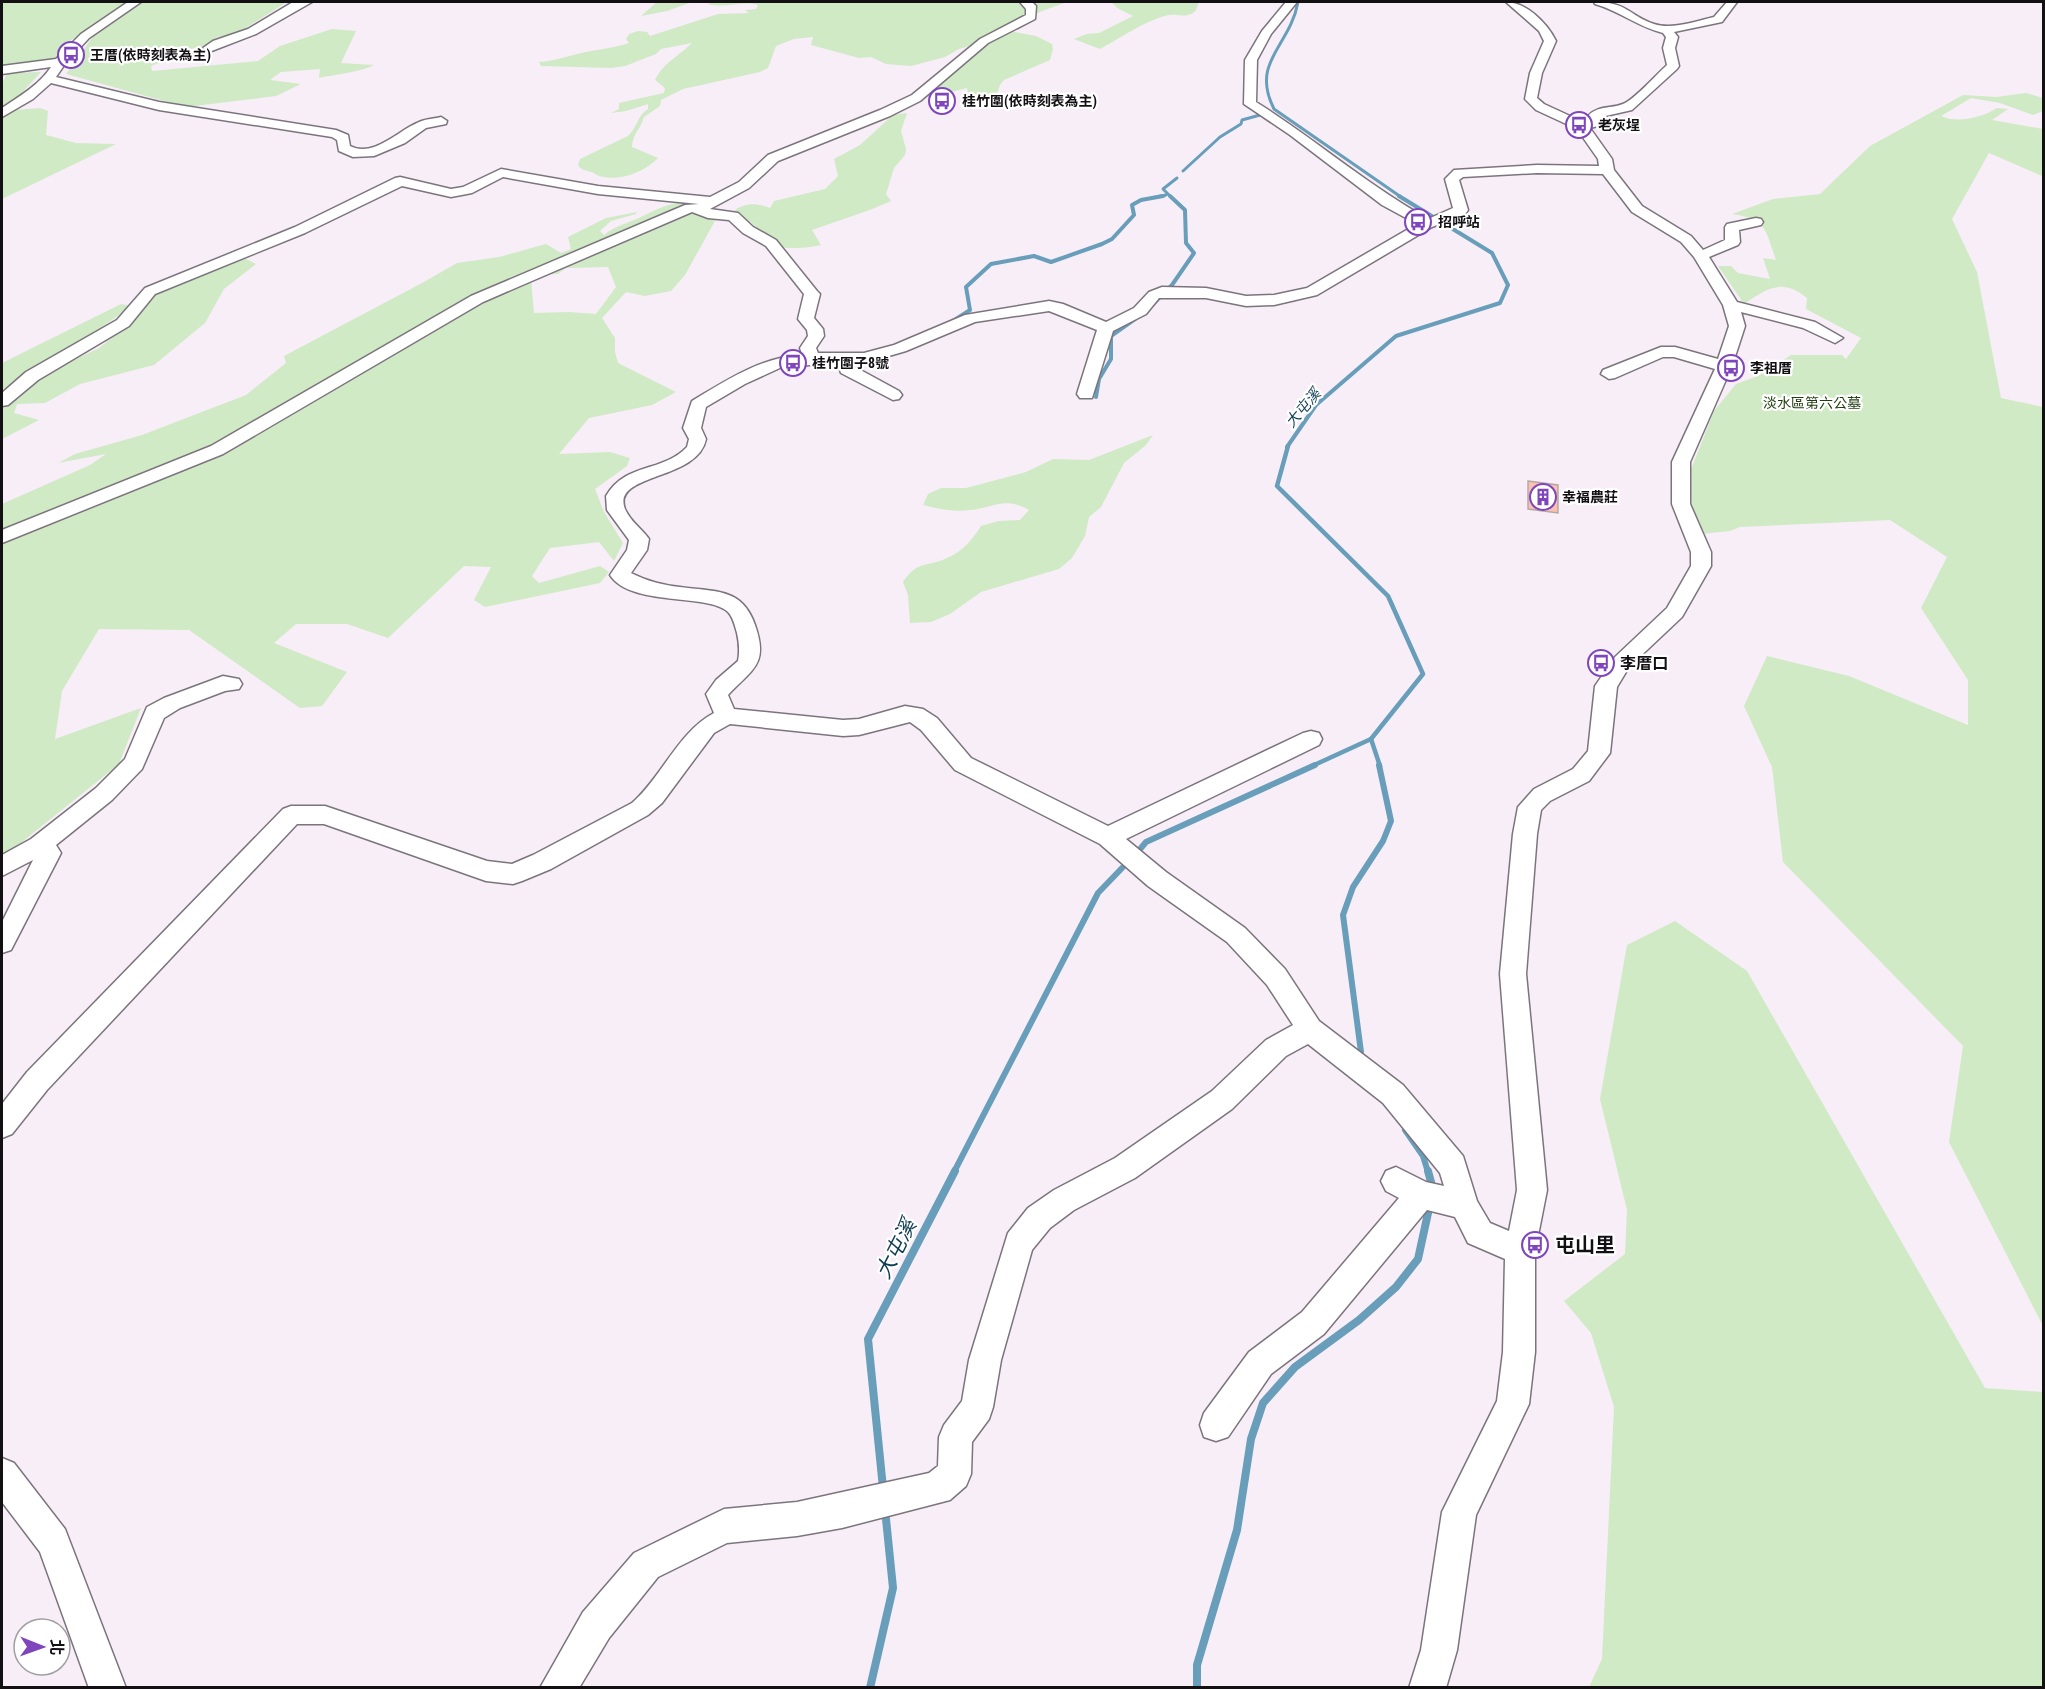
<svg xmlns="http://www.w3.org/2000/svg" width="2045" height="1689" viewBox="0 0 2045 1689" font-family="'Roboto Condensed','Noto Sans TC',sans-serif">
  <rect width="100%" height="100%" fill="#f7eef8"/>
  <g fill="#d0eac5">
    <polygon points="2,2 130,2 70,41 55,60 2,66"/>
    <path d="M143 2H287L233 36 218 37 201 47 151 66 152 71 258 61 280 46 332 29 356 31 341 63 374 65C358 73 336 74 319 78L320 69 281 72 270 80 301 84 276 96 186 107 66 74 94 35Z"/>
    <polygon points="657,2 692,2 667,11 641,16"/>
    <path d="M711 2H1067L1042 11 1009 28 1015 32 1036 36 1052 44 1053 49 1050 60 1004 80 1000 85 996 97H969L967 88 932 97V92L987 41 959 49 945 57 911 66 886 64 871 57 859 58 811 45 813 37 794 39 776 46 768 68 760 72 683 89 661 100 660 106 644 117C641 128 632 135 632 147L658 158C645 172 619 182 599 176 596 175 594 172 591 172 584 170 582 170 578 165L580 159 628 136C637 128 637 116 648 109V104L626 111 611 113 619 109V103L664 93 665 88 655 80C664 62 679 56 692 43L661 49 656 54 625 66 611 68 541 66 539 62C556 61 570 55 586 52 601 49 614 48 629 43L626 39 629 34 638 31 647 32 650 36 718 14 749 13 745 10 756 9 758 5C742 0 725 9 708 4Z"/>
    <path d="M1111 2H1199C1197 6 1197 11 1193 13 1184 18 1178 14 1169 15 1150 18 1118 39 1100 49L1074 39 1087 34 1099 33 1133 16 1119 9Z"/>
    <polygon points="41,72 19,96 2,106 2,84 7,73"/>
    <path d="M2026 93 2043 98V111L2033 115 2000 103 1971 98 1941 116C1958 124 1983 117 1997 108L2008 109 1992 120 2043 129 2042 176 1989 153 1952 219 1977 272 2001 398 2043 407V1326L1949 1142 1963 1046 1783 862 1772 767 1744 706 1767 656 1849 676 1968 725V680L1921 608 1947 557 1890 520 1740 527 1730 531 1701 534 1689 504 1688 477 1714 411 1736 384 1758 376 1791 355H1842L1846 359 1861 338 1806 309 1807 298C1782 278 1767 288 1744 304L1718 266H1731L1738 273 1770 279 1763 258 1776 260C1765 229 1767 219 1732 214L1773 199 1820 194 1870 146 1963 95 1996 97Z"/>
    <polygon points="40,108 48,111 46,135 76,143 116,144 2,199 2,119 14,110"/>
    <path d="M907 113 901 131 906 149 905 155 894 168 886 194 891 201C865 213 839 220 812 230L821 245C799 250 768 250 751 234L757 228 751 222 729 216C741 202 754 202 770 208L774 201 825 189 838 176 834 159 860 145 893 115Z"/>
    <path d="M684 202 698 205 472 298 211 448 2 532V504L90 465 106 454 58 463 75 454 142 435 246 395 286 363 284 356 422 283 457 263 499 257 546 244 561 253 571 249 568 237 606 218 637 212 636 214 611 221 600 231 604 235C616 225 629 223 643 216 660 208 664 205 684 202Z"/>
    <polygon points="688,211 716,219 685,275 671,291 645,296 626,292 602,318 615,338 615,352 618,363 676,392 652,405 589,418 559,454 610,452 630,458 627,466 595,489 604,512 623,543 614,561 599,542 550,548 532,576 539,583 600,566 609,572 600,583 485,607 474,600 491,567 464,566 388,638 347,624 296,624 274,643 347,672 322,706 300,708 189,630 99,629 62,691 55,739 141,708 119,764 2,858 2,544 240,443 435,329 531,278 534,313 569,312 596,314 616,287 608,267 566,268 558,274 546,274"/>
    <polygon points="242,257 256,264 224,289 205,323 154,365 80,384 45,403 17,404 14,413 39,420 2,439 2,407 45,374 99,348 126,326 158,292"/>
    <path d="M121 304 131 306C90 338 43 360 2 390V363Z"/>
    <path d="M1153 435 1146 445 1124 463 1101 507 1089 517 1085 536 1072 558 1059 569 981 592 950 614 931 622 910 623 908 595 903 582C919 559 926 568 947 558 962 552 972 540 981 526L999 521 1020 520 1029 510C1004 496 995 508 970 510 953 512 938 509 923 505L928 494 941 488H966L1026 472 1053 459 1089 460Z"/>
    <polygon points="1675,921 1747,971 1985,1388 2043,1392 2043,1687 1589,1687 1602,1659 1614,1407 1591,1333 1564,1301 1625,1254 1627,1210 1600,1099 1627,945"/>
  </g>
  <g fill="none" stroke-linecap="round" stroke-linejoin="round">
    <g stroke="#689eba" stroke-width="3">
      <path d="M1298 2C1290 47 1250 61 1274 109L1401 197"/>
      <polyline points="1183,171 1220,137 1241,124 1242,120 1260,115"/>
      <polyline points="1156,197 1166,195"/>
      <polyline points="1171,197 1163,189 1177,178"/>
    </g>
    <g stroke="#689eba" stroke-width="4">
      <polyline points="1149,308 1172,285 1194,253 1186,243 1185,210 1170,196"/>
      <polyline points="953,321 970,310 966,287 991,264 1034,256 1051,262 1102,244 1112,239 1134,215 1132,205 1141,200 1163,196"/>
      <polyline points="1096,397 1099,379 1111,359 1111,336 1135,319"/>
      <polyline points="1287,447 1316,405 1396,336 1500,303 1508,285 1492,253 1399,196"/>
    </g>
    <g stroke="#689eba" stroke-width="4.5">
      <polyline points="1288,446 1277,486 1388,596 1423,674 1371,739 1312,766"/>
      <polyline points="1371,739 1380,766"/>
    </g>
    <g stroke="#689eba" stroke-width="6">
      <polyline points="1141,848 1146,842 1315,765"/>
      <polyline points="1361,1052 1343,915 1353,887 1383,841 1391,821 1379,765"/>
      <polyline points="1405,1130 1423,1156 1428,1172"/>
      <polyline points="954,1172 1098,893 1123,867"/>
    </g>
    <g stroke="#689eba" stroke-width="8">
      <polyline points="1428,1171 1431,1182"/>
      <polyline points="883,1488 868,1339 955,1171"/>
      <polyline points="870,1688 893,1588 885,1509"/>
      <polyline points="1197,1688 1197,1665 1237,1530 1251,1439 1263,1403 1295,1367 1359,1320 1396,1287 1418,1259 1430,1204"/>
    </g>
  </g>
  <polygon fill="#fac0b0" stroke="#b6a9a5" stroke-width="1.5" points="1528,481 1558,485 1558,513 1528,509"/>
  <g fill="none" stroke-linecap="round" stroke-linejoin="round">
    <defs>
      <g id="minor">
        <path d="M128 2H141L89 38 65 64 56 77 159 102 336 130 348 135 350 146C373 158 398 131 417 123 424 119 433 119 441 117L447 121 446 124 426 128 405 143 374 156 353 157 339 151 337 140 332 137 159 110 51 83 33 99 2 117V108C20 96 39 85 51 67L2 74V66L56 59 81 34Z"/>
        <polygon points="293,2 312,2 256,34 209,52 203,48 213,41 248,29"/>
        <path d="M1020 2H1032L1036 6 1035 19 988 43 920 101 890 116 778 161 749 188 710 209 738 213 753 227 776 240 817 291 820 294 814 318 823 329 824 336 816 348 818 353H864L894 345 965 315 1049 301 1063 304 1106 322 1134 308 1149 292 1162 287 1206 288 1246 296 1274 295 1307 288 1417 224 1382 205 1290 135 1244 104 1245 60 1262 31 1286 2H1297L1271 34 1257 60 1256 102C1315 139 1367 185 1428 219L1453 208 1445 179 1454 170 1537 165 1599 166 1598 159 1577 129 1536 110 1525 99 1530 73 1544 41 1539 31 1506 2C1526 2 1547 23 1556 41L1542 73 1537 98 1544 104 1583 122 1590 120 1588 116C1598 105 1611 109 1623 104 1634 100 1657 74 1667 65L1663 48 1666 37 1663 33C1638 27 1620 11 1595 4L1594 2C1628 2 1628 15 1654 24 1672 30 1696 21 1714 17L1727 2H1737L1722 22 1674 32 1678 37 1675 48 1679 66 1677 69 1632 110 1601 117 1603 122 1602 125 1590 128 1612 159 1614 170 1642 206 1691 236 1703 250 1725 240V227L1727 224 1756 218 1761 219 1763 222 1761 225 1739 230 1740 242 1738 245 1709 257 1737 302 1815 322 1843 338 1835 343 1803 328 1741 312 1745 326 1732 366 1690 462V504L1711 552V566L1682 617 1629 667 1617 687 1610 753 1589 781 1550 801 1541 810 1537 834 1526 974 1547 1190 1535 1251V1352L1529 1404 1476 1515 1457 1650 1446 1688H1409L1421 1650 1442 1512 1497 1401 1503 1352 1505 1259 1468 1243 1455 1217 1427 1210 1324 1334 1271 1374 1228 1437 1216 1441 1204 1437 1200 1425 1204 1413 1249 1352 1302 1312 1399 1198 1386 1191 1381 1181 1386 1171 1396 1167 1426 1182 1444 1186 1440 1173 1383 1103 1308 1044 1286 1056 1232 1109 1135 1178 1074 1210 1050 1228 1032 1250 1001 1360 993 1407 989 1419 972 1442 971 1474 966 1486 950 1500 842 1528 797 1536 727 1543 658 1577 609 1638 579 1688H540L583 1612 634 1553 724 1509 797 1502 929 1473 938 1466 939 1437 944 1425 962 1401 969 1360 1008 1233 1028 1208 1054 1190 1115 1158 1212 1091 1266 1040 1293 1025 1267 985 1227 942 1148 886 1100 844 955 770 921 730 910 722 859 735 843 736 730 724 714 733 662 803 648 815 551 869 522 881 513 884 486 881 324 824H297L47 1090 12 1134 2 1138V1104L27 1072 283 809 291 806H325L487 861 512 864 533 855 632 803C662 777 678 732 714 713L706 694 716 680 738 661C740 651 739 642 737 633 735 626 733 617 728 612 709 593 630 607 610 575L627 550 629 540 607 510 606 496C626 462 662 473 687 447L689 439 683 428 692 401C729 379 758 359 802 354L800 348 808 336 807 330 798 319 804 294 766 246 743 233 729 220 708 218 692 212 483 302 223 454 2 543V530L211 446 471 296 685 205 699 204 598 194 503 177 472 193 451 197 402 186 305 233 155 294 129 326 38 380 8 405 2 406V393L26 372 117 320 145 288 295 227 395 178 400 177 451 189 463 187 501 169 598 186 710 197 739 182 768 155 880 110 912 95 980 39 1026 15V9ZM1537 173 1603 174 1632 212 1681 242 1694 257 1723 305 1729 326 1718 359 1675 347H1661L1603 370 1601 374 1609 379 1615 378 1663 357H1674L1715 369 1672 462V504L1691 552V566L1667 608 1615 657 1595 686 1588 751 1573 769 1534 789 1518 807 1513 834 1500 974 1517 1190 1509 1231 1490 1223 1477 1201 1463 1156 1403 1085 1319 1021 1285 969 1245 928 1166 872 1126 839 1319 745 1322 739 1319 733 1311 731 1303 733 1108 826 971 758 937 718 923 709 905 706 859 719 843 720 734 709 728 695C752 669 769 665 755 625 742 587 714 592 680 587 662 585 647 581 631 573L647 550 649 539C642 529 630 521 625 509 611 473 698 481 706 439L701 428 706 407 745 384 782 367 838 363 841 373 893 400 899 399 902 395 899 391 855 367 854 363H865L906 351 975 322 1049 311 1097 330 1077 394 1080 398H1092L1113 331 1146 314 1159 298H1206L1246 306 1274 305 1317 295 1432 227 1466 213 1468 210 1459 180 1463 177Z"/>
        <polygon points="223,676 239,679 242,684 239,689 225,691 180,708 164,718 142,769 112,800 56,845 61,853 11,950 2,953 2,922 33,860 2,876 2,855 31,839 96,788 125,759 147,707 164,698"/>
        <polygon points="2,1458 14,1463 65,1529 126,1688 89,1688 40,1552 2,1502"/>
      </g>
    </defs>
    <use href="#minor" stroke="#7c747d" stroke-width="3"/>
    <use href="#minor" fill="#fff" fill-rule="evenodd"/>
  </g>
  <defs>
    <symbol id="bus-ring" viewBox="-11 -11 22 22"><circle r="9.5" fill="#fff" stroke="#7e45bc" stroke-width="1.5"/><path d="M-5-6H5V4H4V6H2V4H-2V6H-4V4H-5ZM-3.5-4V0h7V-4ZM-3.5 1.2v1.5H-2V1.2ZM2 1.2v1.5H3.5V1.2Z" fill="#7e45bc"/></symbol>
    <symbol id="building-ring" viewBox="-11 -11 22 22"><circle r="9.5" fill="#fff" stroke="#7e45bc" stroke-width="1.5"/><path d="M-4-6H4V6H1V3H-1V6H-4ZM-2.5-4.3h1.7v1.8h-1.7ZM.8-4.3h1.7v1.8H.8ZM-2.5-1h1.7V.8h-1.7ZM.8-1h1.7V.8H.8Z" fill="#7e45bc"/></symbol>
  </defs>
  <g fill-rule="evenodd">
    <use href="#bus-ring" x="56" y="40" width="30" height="30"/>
    <use href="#bus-ring" x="927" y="86" width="30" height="30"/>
    <use href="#bus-ring" x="1564" y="110" width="30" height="30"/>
    <use href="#bus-ring" x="1403" y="207" width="30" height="30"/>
    <use href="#bus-ring" x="778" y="348" width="30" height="30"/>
    <use href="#bus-ring" x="1716" y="353" width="30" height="30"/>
    <use href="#building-ring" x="1528" y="482" width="30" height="30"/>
    <use href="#bus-ring" x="1586" y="648" width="30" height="30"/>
    <use href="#bus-ring" x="1520" y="1230" width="30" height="30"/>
  </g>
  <g text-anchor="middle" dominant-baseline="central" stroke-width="4.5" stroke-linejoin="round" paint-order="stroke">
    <g font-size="14" font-weight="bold" fill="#131014" stroke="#fff" text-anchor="start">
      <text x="90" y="55">王厝(依時刻表為主)</text>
      <text x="962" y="101">桂竹圍(依時刻表為主)</text>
      <text x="1598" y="125">老灰埕</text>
      <text x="1438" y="222">招呼站</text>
      <text x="812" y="363">桂竹圍子8號</text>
      <text x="1750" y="368">李祖厝</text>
      <text x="1562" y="497">幸福農莊</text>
    </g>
    <g font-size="14" fill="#1f3d0e" stroke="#fff">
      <text x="1812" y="403">淡水區第六公墓</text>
    </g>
    <g font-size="15" font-style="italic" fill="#0e3d52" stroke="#fff">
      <text transform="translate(1303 408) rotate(-50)">大屯溪</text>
    </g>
    <g font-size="16" font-weight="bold" fill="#131014" stroke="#fff" text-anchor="start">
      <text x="1620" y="663">李厝口</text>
    </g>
    <g font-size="20" font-weight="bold" fill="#131014" stroke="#fff" text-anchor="start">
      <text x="1555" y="1245">屯山里</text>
    </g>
    <g font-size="21" font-style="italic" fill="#0e3d52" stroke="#fff">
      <text transform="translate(896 1249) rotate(-63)">大屯溪</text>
    </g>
  </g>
  <rect width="2045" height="1689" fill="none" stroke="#131014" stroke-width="6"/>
  <g transform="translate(42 1647) rotate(91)"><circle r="28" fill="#ffffff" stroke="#a19fa1" stroke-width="1.5"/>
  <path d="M0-4.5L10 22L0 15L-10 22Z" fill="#7e45bc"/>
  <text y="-9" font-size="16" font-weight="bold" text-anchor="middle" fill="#131014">北</text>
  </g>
</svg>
